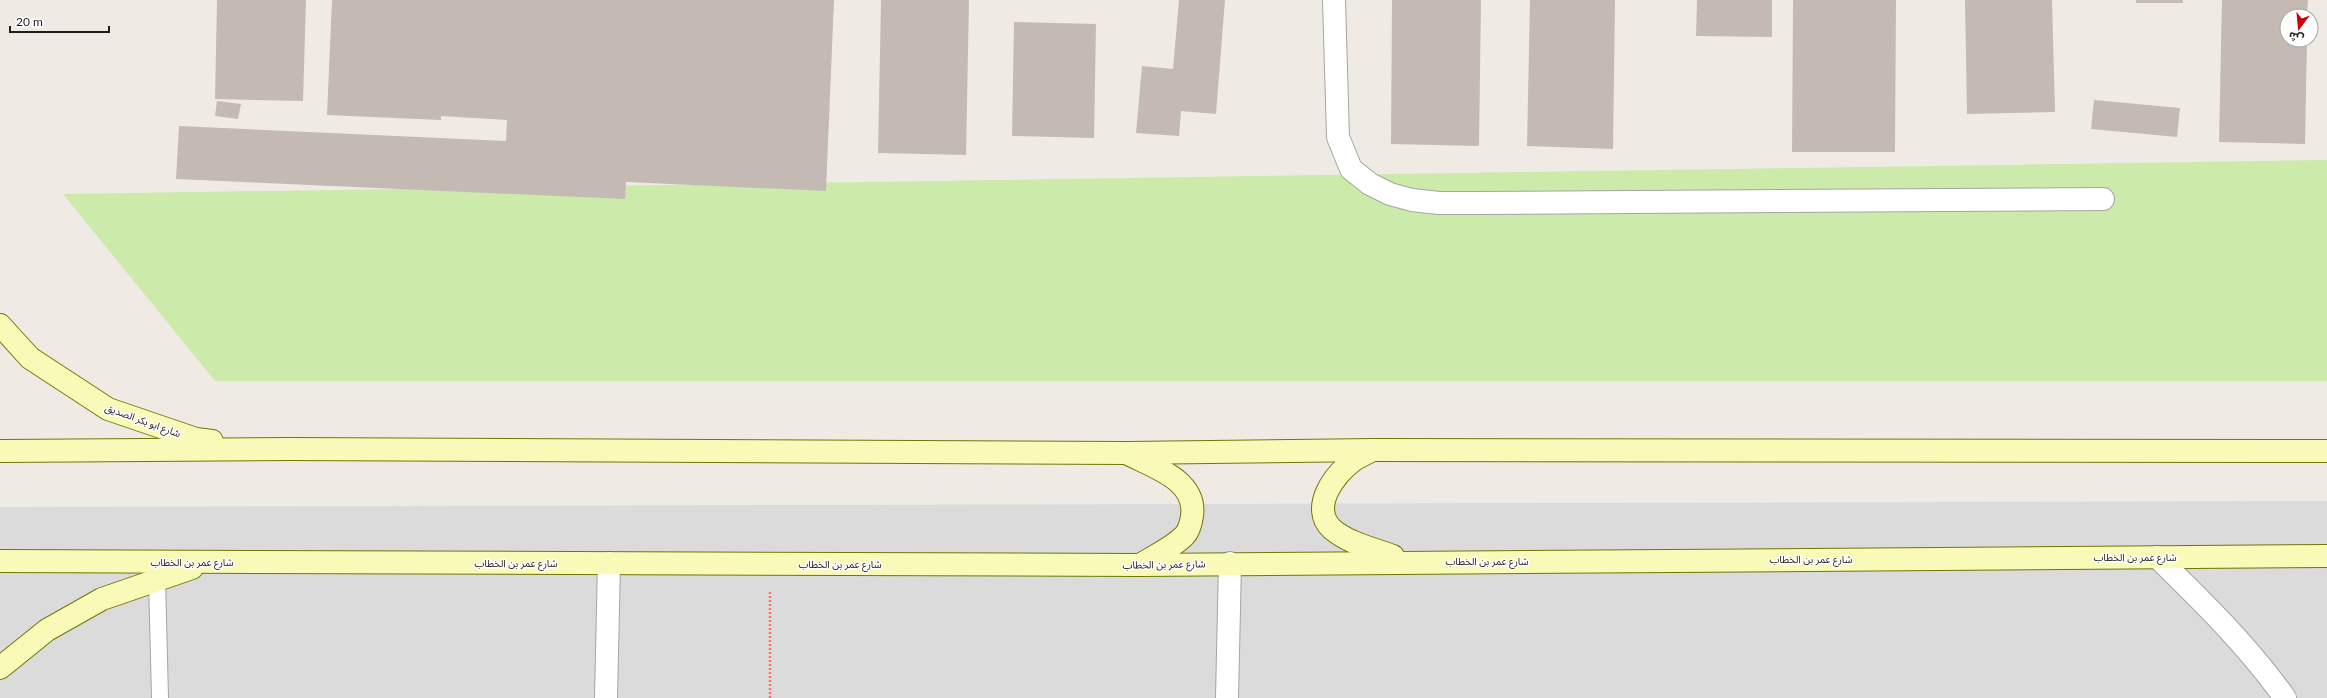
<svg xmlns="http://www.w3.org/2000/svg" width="2327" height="698" viewBox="0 0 2327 698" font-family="Lato,'Noto Sans Arabic',sans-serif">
  <rect width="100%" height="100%" fill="#efebe4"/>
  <polygon fill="#dcdbdb" points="2327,501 2327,698 0,698 0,507"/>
  <polygon fill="#cceaa9" points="2327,160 2327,381 215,381 63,194"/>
  <g fill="#c4bab3">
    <polygon points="217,0 306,0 303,101 215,99"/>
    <polygon points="332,0 834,0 826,191 626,182 625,199 176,179 179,126 506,141 507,120 441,116 441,120 327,115"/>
    <polygon points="881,0 969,0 966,155 878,153"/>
    <polygon points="1179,0 1225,0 1216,114 1181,111 1179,136 1136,133 1142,66 1173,69"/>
    <polygon points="1392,0 1481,0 1479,146 1391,144"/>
    <polygon points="1530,0 1615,0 1613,149 1527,146"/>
    <polygon points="1697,0 1772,0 1772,37 1696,36"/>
    <polygon points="1793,0 1896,0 1895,152 1792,152"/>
    <polygon points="1965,0 2052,0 2055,112 1967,114"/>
    <rect x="2136" y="0" width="47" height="3"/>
    <polygon points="2222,0 2308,0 2307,16 2287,16 2287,40 2307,40 2305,144 2219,142"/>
    <polygon points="1014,22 1096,24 1094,138 1012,136"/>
    <polygon points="2094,100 2180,108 2177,137 2091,129"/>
    <polygon points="217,101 241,104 238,119 215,116"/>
  </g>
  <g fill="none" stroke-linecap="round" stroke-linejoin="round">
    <defs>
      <polyline id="lane" points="157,579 160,698"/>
      <g id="street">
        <polyline points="1334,0 1338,137 1351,169 1370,184 1390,194 1412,200 1439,203 1472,203 2103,199"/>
        <path d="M2157 557C2202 601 2248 646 2285 698"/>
        <polyline points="606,698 609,563"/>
        <polyline points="1227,698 1230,563"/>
      </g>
      <g id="secondary">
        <polyline points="0,325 30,358 108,409 196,439 212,441"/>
        <path d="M1373 450C1367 453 1360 456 1354 460 1335 473 1309 508 1332 529 1348 543 1374 549 1393 556"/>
        <polyline points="0,451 289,449 1127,453 1374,450 2327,451"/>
        <path d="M1130 455C1156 468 1197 481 1192 516 1191 523 1189 531 1184 536 1172 548 1154 556 1140 565"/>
        <polyline points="0,561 1140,565 2327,556"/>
        <polyline points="0,668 47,630 102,599 192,568"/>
      </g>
    </defs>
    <use href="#lane" stroke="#a5a5a5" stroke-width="18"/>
    <use href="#street" stroke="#a5a5a5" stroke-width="24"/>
    <use href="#secondary" stroke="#6f7803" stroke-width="24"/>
    <polyline stroke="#fc7269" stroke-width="2.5" stroke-dasharray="2 2" stroke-linecap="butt" points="770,592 770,698"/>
    <use href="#lane" stroke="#fff" stroke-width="16"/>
    <use href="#street" stroke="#fff" stroke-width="22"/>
    <use href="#secondary" stroke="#f9fab7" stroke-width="22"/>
  </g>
  <g text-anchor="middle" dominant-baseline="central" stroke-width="3" stroke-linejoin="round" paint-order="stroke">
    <g font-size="10" fill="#1e1e1e" stroke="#fff">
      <text transform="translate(143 420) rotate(20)">شارع ابو بكر الصديق</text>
      <text x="2135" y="557">شارع عمر بن الخطاب</text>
      <text x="1811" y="559">شارع عمر بن الخطاب</text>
      <text x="1487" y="561">شارع عمر بن الخطاب</text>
      <text x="192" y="562">شارع عمر بن الخطاب</text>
      <text x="516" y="563">شارع عمر بن الخطاب</text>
      <text x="840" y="564">شارع عمر بن الخطاب</text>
      <text transform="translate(1164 564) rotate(-1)">شارع عمر بن الخطاب</text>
    </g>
  </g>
  <g transform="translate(2299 28) rotate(196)"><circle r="19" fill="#ffffff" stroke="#a5a5a5"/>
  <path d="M0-3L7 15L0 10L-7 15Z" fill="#cd0007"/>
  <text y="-6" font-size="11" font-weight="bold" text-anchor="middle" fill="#1e1e1e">ش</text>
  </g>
  <path d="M10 26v6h99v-6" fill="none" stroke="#1e1e1e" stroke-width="2"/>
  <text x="16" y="26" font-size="12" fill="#1e1e1e" stroke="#ffffff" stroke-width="3" paint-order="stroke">20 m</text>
</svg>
